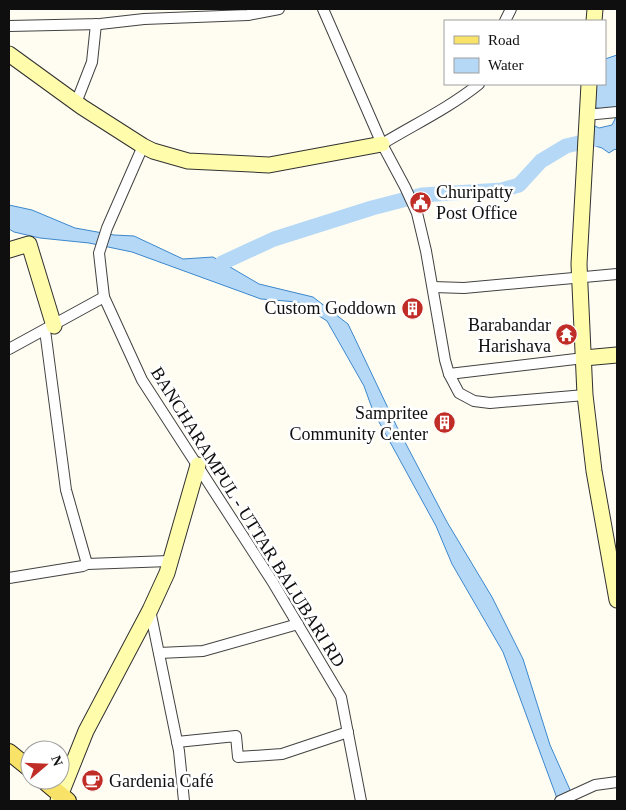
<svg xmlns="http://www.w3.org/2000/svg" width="626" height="810" viewBox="0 0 626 810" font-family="Georgia,serif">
  <rect width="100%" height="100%" fill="#fffdf1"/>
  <g fill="#b5d8f6" stroke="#3c87cd">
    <polygon points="617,55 617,109 603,109 591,107 593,84 605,84 605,59"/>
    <polygon points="617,116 617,151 615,149 609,153 602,148 592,145 592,138 596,138 593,133 595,126 599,128 612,125 616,117"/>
    <polygon points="9,205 32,210 75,228 114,235 134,236 183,259 213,257 259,284 313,297 348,324 397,427 447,522 492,597 523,659 550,745 575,801 558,801 503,652 452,564 436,526 373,411 364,386 327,321 297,302 261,299 132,252 89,243 40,238 14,232 9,229"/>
  </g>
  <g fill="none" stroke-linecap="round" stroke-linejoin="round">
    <polyline stroke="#b5d8f6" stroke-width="15" points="222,263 274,239 372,208 422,195 502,190 519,185 541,161 566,146 617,134"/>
    <defs>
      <g id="street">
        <polyline points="323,9 382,144 405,187 417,213 426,251 445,360 449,374 459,393 474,401 490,403 585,395"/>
        <polyline points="505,21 511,9"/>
        <polyline points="9,26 100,24 144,19 248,15 279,9"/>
        <polyline points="76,103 92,62 96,24"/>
        <polyline points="586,115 617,112"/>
        <path d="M382 144C415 124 449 108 479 84"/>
        <polyline points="143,146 107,228 99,253 104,297 142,380 272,581 341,697 361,801"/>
        <polyline points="433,287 464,288 617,274"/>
        <polyline points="45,330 66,490 87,564 169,561"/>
        <polyline points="9,349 104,297"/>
        <polyline points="449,374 584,358"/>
        <polyline points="9,578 83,566 87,564"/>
        <polyline points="150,610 179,751 184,801"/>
        <polyline points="159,653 203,651 298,624"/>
        <polyline points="177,742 236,736 238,757 282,754 348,732"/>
        <polyline points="560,801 595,785 617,782"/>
      </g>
      <g id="secondary">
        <polyline points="594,21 595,9"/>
        <polyline points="9,54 82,107 143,146 153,151 188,161 269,165 382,144"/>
        <polyline points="589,84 579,264 585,395 594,471 617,600"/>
        <polyline points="9,250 29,244 54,326"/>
        <polyline points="584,358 617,355"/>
        <polyline points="58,801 86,731 150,610 167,573 198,465"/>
      </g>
      <g id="primary">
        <polyline points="9,752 30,769"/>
        <polyline points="43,780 68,801"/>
      </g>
    </defs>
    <use href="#street" stroke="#424242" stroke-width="12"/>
    <use href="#secondary" stroke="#313131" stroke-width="17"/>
    <use href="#primary" stroke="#202020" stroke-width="18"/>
    <use href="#street" stroke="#fff" stroke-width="10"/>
    <use href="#secondary" stroke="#fffdac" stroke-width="15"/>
    <use href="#primary" stroke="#f8e268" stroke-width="16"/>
  </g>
  <defs>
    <symbol id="civic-disc" viewBox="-11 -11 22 22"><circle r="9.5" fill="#c02c26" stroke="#fff"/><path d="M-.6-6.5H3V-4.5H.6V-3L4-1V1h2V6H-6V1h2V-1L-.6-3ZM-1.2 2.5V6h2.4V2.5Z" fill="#fff"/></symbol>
    <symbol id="building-disc" viewBox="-11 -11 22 22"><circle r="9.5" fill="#c02c26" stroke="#fff"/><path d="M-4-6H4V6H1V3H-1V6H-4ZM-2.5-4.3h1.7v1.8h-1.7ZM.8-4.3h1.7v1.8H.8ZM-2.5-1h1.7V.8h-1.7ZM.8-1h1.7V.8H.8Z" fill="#fff"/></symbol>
    <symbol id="temple-disc" viewBox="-11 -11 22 22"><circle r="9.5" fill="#c02c26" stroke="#fff"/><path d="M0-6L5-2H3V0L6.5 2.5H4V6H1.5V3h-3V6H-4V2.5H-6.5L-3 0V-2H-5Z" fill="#fff"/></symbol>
    <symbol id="cafe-disc" viewBox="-11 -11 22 22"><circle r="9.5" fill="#c02c26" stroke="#fff"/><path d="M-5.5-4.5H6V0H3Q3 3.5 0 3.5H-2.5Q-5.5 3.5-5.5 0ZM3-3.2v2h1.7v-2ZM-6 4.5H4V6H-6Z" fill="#fff"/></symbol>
  </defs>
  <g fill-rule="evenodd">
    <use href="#civic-disc" x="408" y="190" width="25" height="25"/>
    <use href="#building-disc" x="400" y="296" width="25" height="25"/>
    <use href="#temple-disc" x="554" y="322" width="25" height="25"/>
    <use href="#building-disc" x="432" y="410" width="25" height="25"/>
    <use href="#cafe-disc" x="80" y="768" width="25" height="25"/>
  </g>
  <g text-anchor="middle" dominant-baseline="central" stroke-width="5" stroke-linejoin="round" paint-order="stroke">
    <g font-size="18" fill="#0f0f0f" stroke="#fff" text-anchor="end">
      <text x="436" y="192" text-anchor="start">Churipatty<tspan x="436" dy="21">Post Office</tspan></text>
      <text x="396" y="308">Custom Goddown</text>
      <text x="551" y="325">Barabandar<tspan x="551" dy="21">Harishava</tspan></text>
      <text x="428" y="413">Sampritee<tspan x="428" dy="21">Community Center</tspan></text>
      <text x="109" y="781" text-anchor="start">Gardenia Café</text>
    </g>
    <g font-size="18" fill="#0f0f0f" stroke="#fff">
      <text transform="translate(248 517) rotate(58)">BANCHARAMPUL - UTTAR BALUBARI RD</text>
    </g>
  </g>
  <rect width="626" height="810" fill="none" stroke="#0f0f0f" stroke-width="20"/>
  <rect x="444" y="20" width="162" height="65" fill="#ffffff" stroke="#9f9f9f"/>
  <rect x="454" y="36" width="25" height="8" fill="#f8e268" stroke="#9f9f9f"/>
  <text x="488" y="45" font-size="15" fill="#0f0f0f">Road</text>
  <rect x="454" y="58" width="25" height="15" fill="#b5d8f6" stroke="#9f9f9f"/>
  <text x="488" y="70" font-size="15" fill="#0f0f0f">Water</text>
  <g transform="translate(45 765) rotate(71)"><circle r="24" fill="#ffffff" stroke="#9f9f9f"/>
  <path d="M0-4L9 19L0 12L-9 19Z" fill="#c02c26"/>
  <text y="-8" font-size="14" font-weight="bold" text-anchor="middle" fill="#0f0f0f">N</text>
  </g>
</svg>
